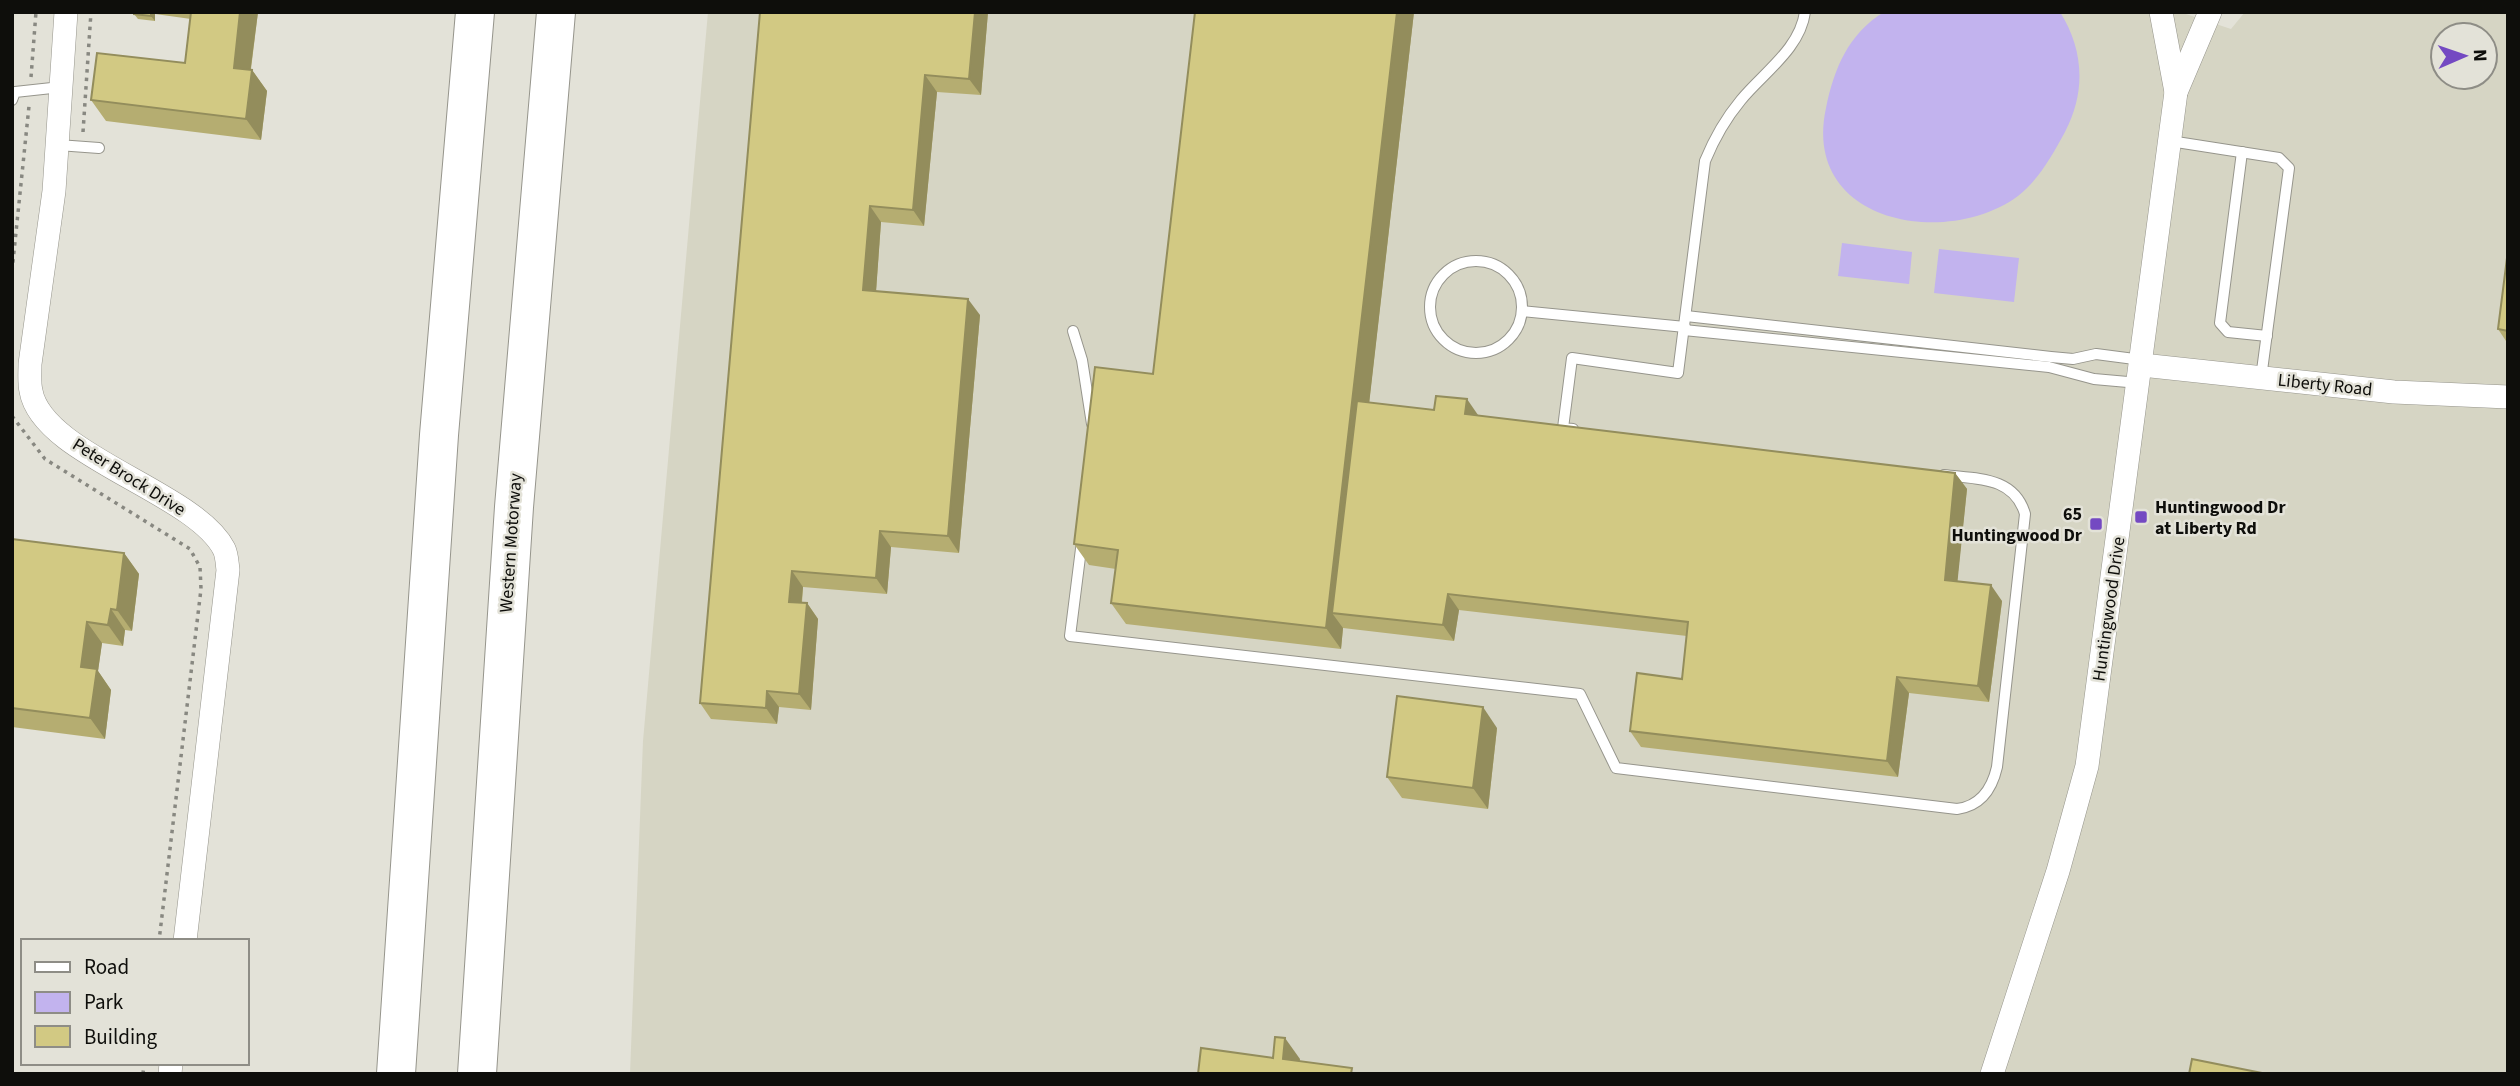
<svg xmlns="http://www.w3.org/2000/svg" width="2520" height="1086" viewBox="0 0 2520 1086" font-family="'Source Sans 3',sans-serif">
  <rect width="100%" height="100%" fill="#e3e2d8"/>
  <path fill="#d6d5c4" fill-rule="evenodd" d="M708 12H2180L2231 29 2245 12H2508V1074H630L643 741ZM2443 35H2485V77H2443Z"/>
  <g fill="#c2b3ee">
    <path d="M1884 12H2060C2084 50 2086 92 2065 132 2053 154 2038 181 2018 196 1946 249 1801 223 1826 108 1834 69 1848 34 1884 12Z"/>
    <polygon points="1842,243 1912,252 1909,284 1838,276"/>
    <polygon points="1939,249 2019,258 2014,302 1934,293"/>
  </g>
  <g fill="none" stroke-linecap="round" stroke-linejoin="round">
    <defs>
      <g id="lane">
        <polyline points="12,100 15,92 61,87"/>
        <polyline points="2170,141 2279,158 2289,168 2261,378"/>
        <polyline points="58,145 99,148"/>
        <polyline points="2242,152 2220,323 2228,332 2267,336"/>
        <circle cx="1476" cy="307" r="46"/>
        <polyline points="1522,311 1685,327"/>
        <polyline points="1686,316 2051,357 2073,359 2096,354 2142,360"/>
        <polyline points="1684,330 2049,367 2094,379 2139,383"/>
        <polyline points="1073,331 1082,360 1092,424"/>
        <path d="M1573 429 1563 428 1572 358 1678 373 1705 161C1714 139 1726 118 1741 100 1763 73 1800 49 1805 12"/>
        <path d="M1082 541 1070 636 1580 694 1616 768 1957 809C1981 806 1992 789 1997 767L2025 514C2014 476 1976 479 1944 475"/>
      </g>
      <g id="street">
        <path d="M66 12 54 191 30 364C30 373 29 383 31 391 42 455 195 492 224 549 227 555 227 563 228 570L185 941"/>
        <polyline points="2161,12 2176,92"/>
        <polyline points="2142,365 2394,392 2508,397"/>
        <polyline points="170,1074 171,1063"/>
        <polyline points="1992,1074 2058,871 2087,766 2176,92 2210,12"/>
      </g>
      <g id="highway">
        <polyline points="396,1074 439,435 475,12"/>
        <polyline points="477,1074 514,507 556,12"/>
      </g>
    </defs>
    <use href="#lane" stroke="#96958c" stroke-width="12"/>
    <use href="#street" stroke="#96958c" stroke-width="24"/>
    <use href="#highway" stroke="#96958c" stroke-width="40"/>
    <g stroke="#888881" stroke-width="3.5" stroke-dasharray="3.5 5" stroke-linecap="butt">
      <polyline points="31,77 36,12"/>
      <polyline points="83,132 91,12"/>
      <polyline points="12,271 29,106"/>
      <polyline points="12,416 45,459 190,549 200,567 201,589 159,941"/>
      <polyline points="143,1074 144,1063"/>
    </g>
    <use href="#lane" stroke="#fff" stroke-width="10"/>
    <use href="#street" stroke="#fff" stroke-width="23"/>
    <use href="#highway" stroke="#fff" stroke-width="38"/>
  </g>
  <g fill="#b5ad71">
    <polygon points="134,12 258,12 251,69 252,70 267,91 261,140 106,121 91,100 185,63 191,19 155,14 155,21 138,19 134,14"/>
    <polygon points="760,12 988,12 981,95 937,92 924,226 881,222 876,291 980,315 959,553 891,547 887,594 803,587 802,603 807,603 818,619 811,710 779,707 777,724 711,719 700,703"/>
    <polygon points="1414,12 1369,403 1955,473 1967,489 1957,581 2002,601 1989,702 1909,693 1898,777 1641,747 1630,731 1682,679 1687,636 1459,610 1454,641 1343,628 1341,649 1126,624 1111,603 1116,569 1089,565 1074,544 1153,374"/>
    <polygon points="2508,250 2508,344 2498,329"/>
    <polygon points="12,539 124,553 139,574 132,631 125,630 123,646 102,643 98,671 111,690 105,739 12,727"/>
    <polygon points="1497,728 1488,809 1402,798 1387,777"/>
  </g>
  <g fill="#938d5c">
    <polygon points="151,12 154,12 155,14 155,21 151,16"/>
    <polygon points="240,12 258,12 248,89 234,68"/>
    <polygon points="975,12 988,12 981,95 969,79"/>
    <polygon points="1397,12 1414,12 1345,614 1332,613 1343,628 1341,649 1326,628"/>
    <polygon points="252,70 267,91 261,140 246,119"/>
    <polygon points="925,75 937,92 924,226 913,210"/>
    <polygon points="870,206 881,222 875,306 863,290"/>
    <polygon points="968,299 980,315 959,553 948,536"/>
    <polygon points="1467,399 1478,415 1465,414"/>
    <polygon points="1955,473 1967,489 1956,596 1945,580"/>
    <polygon points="880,531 891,547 887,594 876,578"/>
    <polygon points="124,553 139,574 132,631 117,610"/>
    <polygon points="792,571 803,587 800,618 789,602"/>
    <polygon points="1991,585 2002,601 1989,702 1978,686"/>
    <polygon points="1448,594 1459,610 1454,641 1443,625"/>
    <polygon points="807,603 818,619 811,710 799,694"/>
    <polygon points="111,609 125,630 123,646 108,625"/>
    <polygon points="87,622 102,643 98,671 111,690 105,739 90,718 81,667"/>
    <polygon points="1897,677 1909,693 1898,777 1887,761"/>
    <polygon points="767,691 779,707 777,724 766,708"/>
    <polygon points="1483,707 1497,728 1488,809 1473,788"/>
    <polygon points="1285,1038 1300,1059 1298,1074 1283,1059"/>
  </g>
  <g fill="#d2c983" stroke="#938d5c" stroke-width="2">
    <polygon points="134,12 151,12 151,16 134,14"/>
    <polygon points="191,12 240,12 234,68 252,70 246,119 91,100 97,53 185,63"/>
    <polygon points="760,12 975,12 969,79 925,75 913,210 870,206 863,290 968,299 948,536 880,531 876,578 792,571 789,602 807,603 799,694 767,691 766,708 700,703"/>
    <polygon points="1195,12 1397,12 1326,628 1111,603 1118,550 1074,544 1095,367 1153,374"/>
    <polygon points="2508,250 2508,331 2498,329"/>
    <polygon points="1436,396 1467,399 1465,414 1955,473 1945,580 1991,585 1978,686 1897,677 1887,761 1630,731 1637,673 1682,679 1688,622 1448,594 1443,625 1332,613 1357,401 1434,410"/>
    <polygon points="12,539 124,553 117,610 111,609 108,625 87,622 81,667 97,669 90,718 12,708"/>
    <polygon points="1397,696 1483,707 1473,788 1387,777"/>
    <polygon points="1275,1037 1285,1038 1283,1059 1352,1068 1351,1074 1198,1074 1201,1048 1273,1058"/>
    <polygon points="2192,1059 2267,1074 2189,1074"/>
  </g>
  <g fill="#7449c2" stroke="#e3e2d8" stroke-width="2.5">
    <rect x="2134" y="510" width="14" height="14" rx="3.5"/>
    <rect x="2089" y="517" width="14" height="14" rx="3.5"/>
  </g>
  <g text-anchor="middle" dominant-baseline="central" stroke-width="5" stroke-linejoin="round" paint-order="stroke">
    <g font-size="18" fill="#0e0e0b" stroke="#e3e2d8">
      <text transform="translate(2325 385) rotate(6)">Liberty Road</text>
      <text transform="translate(129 477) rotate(32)">Peter Brock Drive</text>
      <text transform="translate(511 543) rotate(-86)">Western Motorway</text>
      <text transform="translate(2109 609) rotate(-82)">Huntingwood Drive</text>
    </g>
    <g font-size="18" font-weight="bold" fill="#0e0e0b" stroke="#e3e2d8" text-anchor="start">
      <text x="2155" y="507">Huntingwood Dr<tspan x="2155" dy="21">at Liberty Rd</tspan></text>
      <text x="2082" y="514" text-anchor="end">65<tspan x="2082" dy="21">Huntingwood Dr</tspan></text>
    </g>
  </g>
  <rect width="2520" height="1086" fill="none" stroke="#0e0e0b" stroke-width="28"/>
  <rect x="21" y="939" width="228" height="126" fill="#e3e2d8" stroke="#8e8d86" stroke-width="2"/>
  <rect x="35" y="962" width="35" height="10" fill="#ffffff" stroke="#8e8d86" stroke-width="2"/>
  <text x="84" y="974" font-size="21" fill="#0e0e0b">Road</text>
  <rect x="35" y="992" width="35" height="21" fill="#c2b3ee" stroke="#8e8d86" stroke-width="2"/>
  <text x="84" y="1009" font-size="21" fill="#0e0e0b">Park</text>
  <rect x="35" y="1026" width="35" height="21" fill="#d2c983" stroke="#8e8d86" stroke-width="2"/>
  <text x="84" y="1044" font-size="21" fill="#0e0e0b">Building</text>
  <g transform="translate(2464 56) rotate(88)"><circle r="33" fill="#e3e2d8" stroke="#8e8d86" stroke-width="2"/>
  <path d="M0-5L12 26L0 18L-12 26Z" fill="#7449c2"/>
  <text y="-10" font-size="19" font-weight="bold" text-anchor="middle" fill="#0e0e0b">N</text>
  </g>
</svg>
